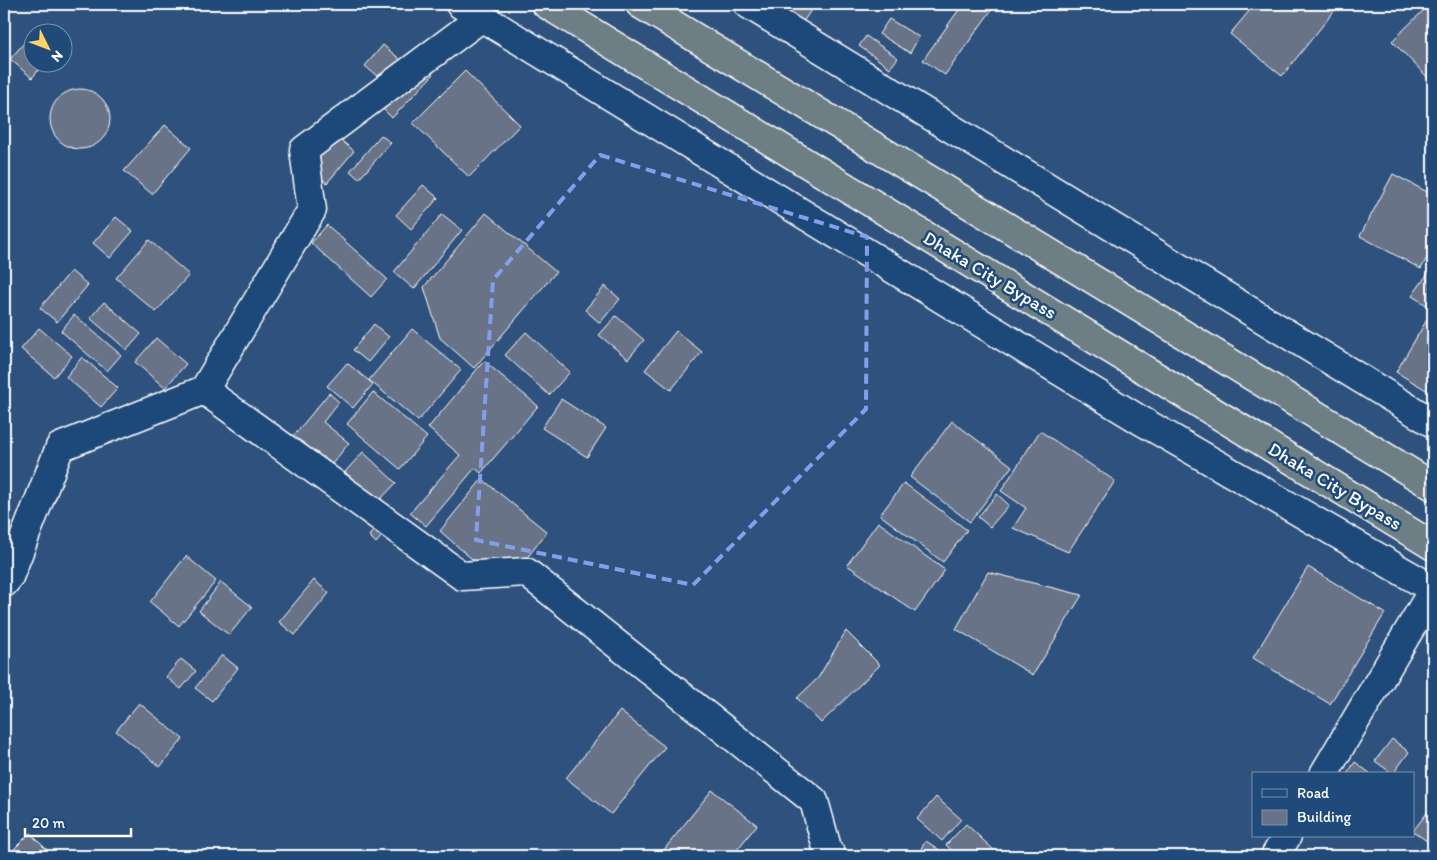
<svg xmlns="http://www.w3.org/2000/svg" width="1437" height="860" viewBox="0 0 1437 860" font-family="Itim,sans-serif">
  <rect width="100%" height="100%" fill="#2e527d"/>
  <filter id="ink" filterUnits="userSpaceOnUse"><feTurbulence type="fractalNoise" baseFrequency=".02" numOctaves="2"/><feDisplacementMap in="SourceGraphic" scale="10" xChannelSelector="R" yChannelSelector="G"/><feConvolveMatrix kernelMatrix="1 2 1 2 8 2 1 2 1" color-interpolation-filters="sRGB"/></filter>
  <g filter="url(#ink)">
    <g fill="#697388" stroke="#fff">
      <polygon points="784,4 815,4 801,25 779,11"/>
      <polygon points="963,4 987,4 993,8 945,75 923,60"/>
      <polygon points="1255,4 1327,4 1335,10 1282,76 1230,34"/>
      <polygon points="1430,4 1433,4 1433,83 1392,41"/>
      <polygon points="889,19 919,37 910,53 879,34"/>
      <polygon points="31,35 32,62 45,62 32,78 10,59"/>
      <polygon points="866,36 898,58 890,68 859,46"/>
      <polygon points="383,45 402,61 384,82 365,66"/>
      <polygon points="421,64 433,75 392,118 380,106"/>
      <polygon points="465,71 520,125 469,177 413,123"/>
      <circle cx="80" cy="119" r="30"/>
      <polygon points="165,125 191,148 152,194 124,171"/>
      <polygon points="381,135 391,143 359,179 350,171"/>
      <polygon points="336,136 354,151 327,183 310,169"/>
      <polygon points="1393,174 1433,195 1433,246 1421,269 1360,236"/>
      <polygon points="423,185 438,198 411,229 396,215"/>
      <polygon points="486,213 556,272 474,368 440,338 424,287"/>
      <polygon points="442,214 462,230 414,289 394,272"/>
      <polygon points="116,217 133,231 110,258 93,243"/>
      <polygon points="327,225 387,279 371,297 311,243"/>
      <polygon points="149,240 189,275 156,312 116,278"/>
      <polygon points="1433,266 1433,309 1412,296"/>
      <polygon points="71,271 88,285 57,322 40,308"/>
      <polygon points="605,286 620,299 600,323 585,310"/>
      <polygon points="104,302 141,334 127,350 90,318"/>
      <polygon points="74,315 121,355 107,371 61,331"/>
      <polygon points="616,316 644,340 628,359 599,335"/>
      <polygon points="1428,318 1433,320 1433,394 1396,372"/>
      <polygon points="374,324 389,337 368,362 353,350"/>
      <polygon points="39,328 72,356 54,377 21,349"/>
      <polygon points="412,329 461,370 418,421 369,380"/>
      <polygon points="676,331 702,352 671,390 645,370"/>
      <polygon points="526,332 570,372 549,395 505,355"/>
      <polygon points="156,338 186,364 165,388 135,362"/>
      <polygon points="82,357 118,388 101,407 66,377"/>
      <polygon points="484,361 538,406 481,473 475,468 426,526 410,513 460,455 428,428"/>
      <polygon points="347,363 373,384 353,408 327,386"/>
      <polygon points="373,392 427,437 400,469 347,424"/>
      <polygon points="329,393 339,402 323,422 349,443 328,469 291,439"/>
      <polygon points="561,399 606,428 587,457 542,428"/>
      <polygon points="952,421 1012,466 970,522 910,477"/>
      <polygon points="1040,431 1115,481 1068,552 1013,528 1026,508 1001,491"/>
      <polygon points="363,452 396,483 378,502 345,472"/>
      <polygon points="482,479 547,532 526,559 497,562 473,560 440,531"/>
      <polygon points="904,483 967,530 943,562 880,515"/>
      <polygon points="997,494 1009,505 990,527 978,517"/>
      <polygon points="380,522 388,529 376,543 369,536"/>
      <polygon points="878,522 945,570 915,612 847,565"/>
      <polygon points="186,556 216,581 179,626 150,602"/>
      <polygon points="1308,567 1385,613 1330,704 1253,658"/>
      <polygon points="988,572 1082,595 1033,675 956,629"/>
      <polygon points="314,580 329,593 295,635 279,622"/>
      <polygon points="221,582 252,607 229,635 199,611"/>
      <polygon points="846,631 880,665 821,723 797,698 818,678"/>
      <polygon points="222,655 238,668 212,701 195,688"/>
      <polygon points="181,659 196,671 181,689 166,677"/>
      <polygon points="139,703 183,739 160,767 116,731"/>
      <polygon points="620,711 665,747 611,814 566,778"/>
      <polygon points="1392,739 1409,752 1393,774 1375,761"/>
      <polygon points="1355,762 1371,774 1347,774"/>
      <polygon points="712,790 757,825 732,856 659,856"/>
      <polygon points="936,797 961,819 942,841 917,819"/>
      <polygon points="1433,805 1433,835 1428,842 1413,831"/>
      <polygon points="966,824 997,853 994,856 958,856 946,845"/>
      <polygon points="30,833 53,856 7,856"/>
      <polygon points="926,841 948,856 916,856"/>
    </g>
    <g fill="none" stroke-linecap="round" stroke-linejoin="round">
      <defs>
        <g id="minor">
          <polyline points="204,390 462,576 526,572 814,801 829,855 832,856"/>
          <polyline points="4,583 9,577 60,447 204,390 312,210 304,150 482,17"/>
          <polyline points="1324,774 1433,590"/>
          <polyline points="1275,856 1287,836"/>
        </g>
        <g id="secondary">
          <polyline points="460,4 1140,420 1433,589"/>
          <polyline points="748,4 1433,423"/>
        </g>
        <g id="trunk">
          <polyline points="546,4 1433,546"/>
          <polyline points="640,4 1433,486"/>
        </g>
      </defs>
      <use href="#minor" stroke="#fff" stroke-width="31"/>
      <use href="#secondary" stroke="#fff" stroke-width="31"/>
      <use href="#trunk" stroke="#fff" stroke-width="31"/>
      <use href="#minor" stroke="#1f4a7a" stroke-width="28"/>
      <use href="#secondary" stroke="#1f4a7a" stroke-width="28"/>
      <use href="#trunk" stroke="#6d7e84" stroke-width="28"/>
    </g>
  </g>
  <path fill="none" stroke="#839eea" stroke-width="4" stroke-dasharray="10 6" stroke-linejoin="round" d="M600 155 867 237 866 409 693 585 476 540 493 280Z"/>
  <g text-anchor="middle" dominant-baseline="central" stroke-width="5" stroke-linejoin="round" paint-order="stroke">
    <g font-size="19" fill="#fff" stroke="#1f4a7a">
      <text transform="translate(990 275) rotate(31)">Dhaka City Bypass</text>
      <text transform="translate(1335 486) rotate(31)">Dhaka City Bypass</text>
    </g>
  </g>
  <rect width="1437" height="860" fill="none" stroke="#1f4a7a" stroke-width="20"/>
  <rect x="10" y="10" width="1417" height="840" fill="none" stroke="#fff" stroke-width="2" filter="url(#ink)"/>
  <rect x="1252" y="772" width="162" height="65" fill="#1f4a7a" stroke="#7992af"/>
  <rect x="1262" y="789" width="25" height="8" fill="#1f4a7a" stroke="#7992af"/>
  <text x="1297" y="798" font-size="15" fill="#ffffff">Road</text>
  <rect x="1262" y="810" width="25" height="15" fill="#697388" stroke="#7992af"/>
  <text x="1297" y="822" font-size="15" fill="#ffffff">Building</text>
  <g transform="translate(48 48) rotate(132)"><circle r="24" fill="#1f4a7a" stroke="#7992af"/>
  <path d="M0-4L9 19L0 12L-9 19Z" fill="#ffd166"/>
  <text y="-8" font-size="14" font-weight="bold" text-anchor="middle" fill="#ffffff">N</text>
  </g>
  <path d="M25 828v8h106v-8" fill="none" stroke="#ffffff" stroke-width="2.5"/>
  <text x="32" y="828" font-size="15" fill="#ffffff" stroke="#1f4a7a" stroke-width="4" paint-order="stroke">20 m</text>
</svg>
